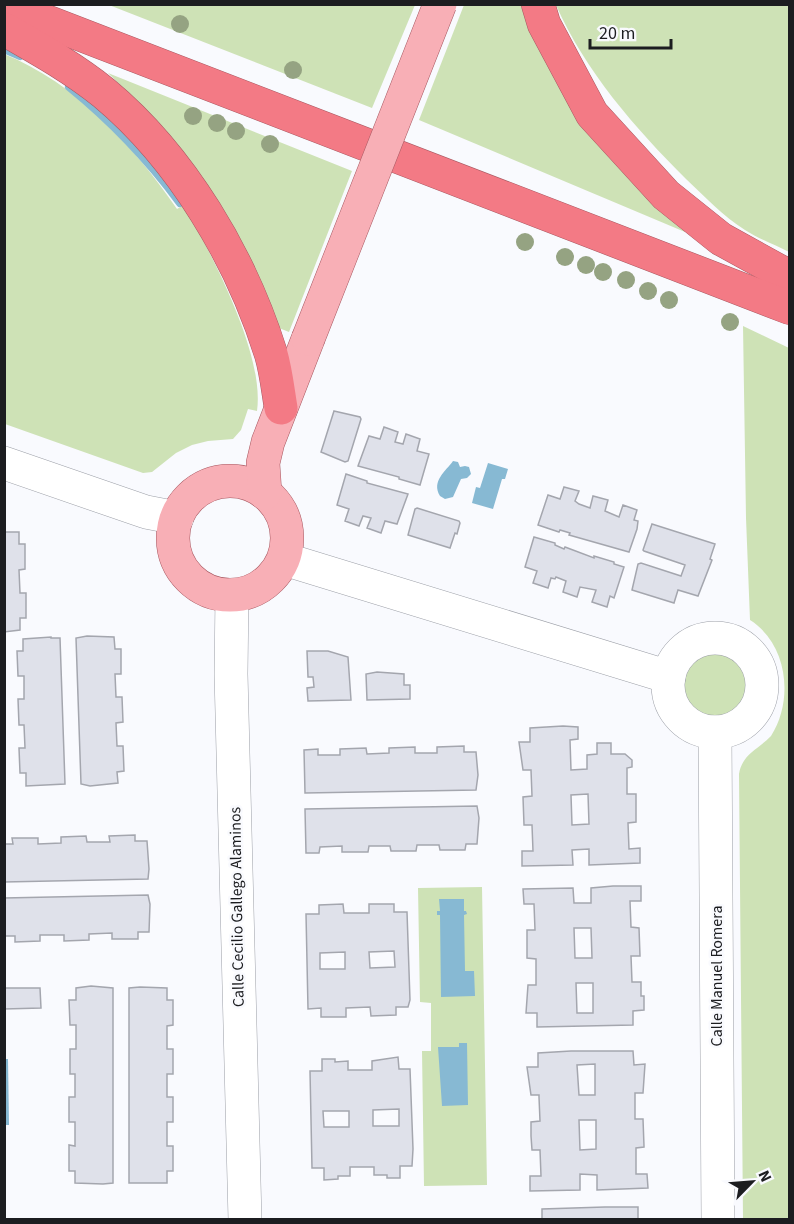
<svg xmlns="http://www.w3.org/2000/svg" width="794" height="1224" viewBox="0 0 794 1224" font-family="'Source Sans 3',sans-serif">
  <rect width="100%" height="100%" fill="#f9fafe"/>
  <g fill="#cee2b6">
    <polygon points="182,4 415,4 415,5 372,108 109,5"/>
    <polygon points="464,5 524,5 687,229 685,232 419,120"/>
    <path d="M556 5H789V252C775 245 759 239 745 230 723 216 705 197 686 179 635 128 585 71 556 5Z"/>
    <path d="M4 54C76 83 134 146 177 209L184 205C212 255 265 355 257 411L248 409 241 430 233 439 208 441 192 445 176 453 152 472 143 473 5 424Z"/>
    <polygon points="108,73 352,171 289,332 279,328 143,107"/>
    <path d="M743 326 789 348V1219H743L739 774C742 754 759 749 771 736 794 700 788 644 750 620L746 518Z"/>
    <circle cx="715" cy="685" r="32"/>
    <polygon points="482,887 487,1185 424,1186 422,1051 431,1051 431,1003 420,1002 418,888"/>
  </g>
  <g fill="#87b9d3">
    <path d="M453 461 458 462 460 467 465 466 469 467 471 474 467 478 461 479 453 497 445 499 440 496C431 481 446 471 453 461Z"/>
    <polygon points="488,463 508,469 505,479 502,479 493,509 472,503 476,487 480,488"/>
    <polygon points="439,899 464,899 464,911 466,911 467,914 464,915 465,971 474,971 475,996 441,997 440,915 437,915 437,911 440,911"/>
    <polygon points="459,1043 467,1043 468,1105 442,1106 438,1047 459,1047"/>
    <polygon points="5,1059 8,1059 9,1125 5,1125"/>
  </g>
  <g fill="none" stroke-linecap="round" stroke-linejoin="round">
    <g stroke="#87b9d3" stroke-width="8">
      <polyline points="4,49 20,56"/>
      <path d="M69 87C111 121 148 160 180 203"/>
    </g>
  </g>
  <g fill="#dfe1ea" stroke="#a4a6ae" stroke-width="1.5" fill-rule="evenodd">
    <polygon points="334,411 360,417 361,419 348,461 345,462 321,452"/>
    <polygon points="384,427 398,432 395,442 403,444 406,434 420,439 417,451 429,454 420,485 399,479 399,477 358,466 369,436 380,439"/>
    <polygon points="346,474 367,481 367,483 408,494 397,524 385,521 381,533 367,528 371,518 363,516 359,526 345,521 349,509 337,505"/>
    <polygon points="564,487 579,491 575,501 579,504 590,508 593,496 608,500 605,511 619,517 623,505 637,510 634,520 638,521 637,529 629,552 569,535 570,533 560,530 559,532 538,525 548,495 560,499"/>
    <polygon points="417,508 459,521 460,523 457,534 455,533 450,548 408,535 415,509"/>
    <polygon points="652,524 715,544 710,559 712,560 698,596 678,590 674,603 632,590 638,564 641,563 681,576 685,565 644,551 643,550"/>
    <polygon points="4,532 19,532 19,544 25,544 25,569 19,570 20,593 26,593 26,618 20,618 20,630 4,632"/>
    <polygon points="534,537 555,543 555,545 564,549 565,547 594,558 594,556 614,562 614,564 624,567 614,598 610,596 607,607 592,602 596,590 580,587 577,597 563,592 566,581 556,577 555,579 551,578 548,588 533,583 537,571 525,567"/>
    <polygon points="87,636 114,637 115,649 121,649 121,674 115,674 116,697 122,697 123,722 116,723 117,746 123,746 124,771 117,772 118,783 90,786 81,784 76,638"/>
    <polygon points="51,637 51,638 60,638 65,784 26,786 26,773 20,773 19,748 25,748 24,725 19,725 18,699 24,699 24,676 18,676 17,651 23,651 23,639"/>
    <polygon points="307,651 328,651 348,657 351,700 308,701 307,688 314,687 313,677 308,677"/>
    <polygon points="377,672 404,674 404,685 410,685 410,699 367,700 366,674"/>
    <path d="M563 726 578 727V739L570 740 571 770 587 769V755L597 754V743H611V754H625L632 760V767L627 768V794H636V822L628 823 629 849 640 848V863L589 865V849L572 850 573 865 522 866V851H533L532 825H524L523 797 532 796 531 770H523L519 742H530V728ZM588 794 589 824 572 825 571 795Z"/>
    <polygon points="464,746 464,752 476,752 478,775 476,790 305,793 304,750 318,749 318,755 340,755 340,749 366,748 367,754 389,753 389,748 415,747 415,753 437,753 437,747"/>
    <polygon points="477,806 479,818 477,844 466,844 465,850 440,850 439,845 417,845 416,851 391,851 390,846 369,846 368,852 342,852 342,846 320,847 319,853 306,853 305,809"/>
    <polygon points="135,835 135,841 147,841 149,869 148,879 4,882 4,844 13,844 12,838 38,838 38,844 61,843 61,837 86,836 87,842 110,842 109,836"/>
    <path d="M613 886H641V901H630L631 927 639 928 640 956H631L632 982H641V996H644V1010L633 1011V1025L537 1027V1013H526L528 985H536V959L527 958V930H535L534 904H524L523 889 573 888 574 903H591V888ZM574 928H591L592 958H575ZM576 983H593V1013H577Z"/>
    <polygon points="148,895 150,904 149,932 138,932 138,939 112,939 112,933 89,934 89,940 64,941 64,935 40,935 40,941 15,942 15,936 4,936 4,898"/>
    <path d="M343 904 344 913H369V904H394V912H407L410 1000 408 1007H396V1015L371 1016 370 1007 346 1008V1017H321V1008L308 1009 306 914H319V905ZM394 951 395 967 370 968 369 952ZM345 952V969H320V953Z"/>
    <polygon points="91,986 113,988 113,1183 103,1184 75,1183 75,1171 69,1171 69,1145 75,1146 75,1122 69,1122 69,1097 75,1097 75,1074 70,1074 70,1049 76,1049 76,1025 70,1025 69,1000 76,1000 76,988"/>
    <polygon points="140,987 167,988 167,1000 173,1000 173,1025 167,1026 167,1049 173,1049 173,1074 167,1074 167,1097 173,1097 173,1122 167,1122 167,1146 173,1146 173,1171 167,1171 167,1183 129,1183 129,988"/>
    <polygon points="4,988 40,988 41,1008 4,1009"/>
    <path d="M571 1051H633L634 1065 645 1064 643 1093H635V1119H643L644 1146V1147L636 1148V1174H647L648 1188 597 1190V1175L580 1174V1190L530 1191V1176H541L540 1150H532L531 1136V1122L540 1121 539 1097V1095H531L527 1067H538V1053ZM595 1064V1095H579L577 1065ZM579 1120H596V1149L580 1150Z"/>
    <path d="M398 1057 399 1069H410L413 1149 412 1166H400V1178H387V1175H374V1167H350V1176H338V1179L324 1180V1168H312L310 1071H322V1059H335V1062L348 1061V1070H372V1061ZM399 1109V1126H373V1110ZM323 1111H349V1127H324Z"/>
    <polygon points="605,1207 638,1207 638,1220 542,1220 542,1209"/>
  </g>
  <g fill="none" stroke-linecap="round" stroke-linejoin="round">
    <defs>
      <g id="minor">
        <polyline points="4,463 146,512 177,518"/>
        <polyline points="284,559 669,677"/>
        <polyline points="232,595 231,674 245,1220"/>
        <circle cx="715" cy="685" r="47"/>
        <polyline points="715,732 718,1220"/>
      </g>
      <g id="major">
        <circle cx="230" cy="538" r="57"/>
        <polyline points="265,493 263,463 268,442 308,339"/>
      </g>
      <g id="highway">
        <polyline points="538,4 544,24 592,114 666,195 721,239 790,277"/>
        <polyline points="4,5 790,308"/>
        <path d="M4 29C39 49 73 68 104 93 182 158 241 258 271 354 276 371 278 390 281 408"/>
      </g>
    </defs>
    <use href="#minor" stroke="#9da0a8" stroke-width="34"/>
    <use href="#major" stroke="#a85962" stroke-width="34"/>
    <use href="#highway" stroke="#a85962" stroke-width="34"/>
    <use href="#minor" stroke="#fff" stroke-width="33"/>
    <use href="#major" stroke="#f8afb6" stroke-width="33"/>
    <use href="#highway" stroke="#f37a85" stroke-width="33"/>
    <defs>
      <polyline id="major-bridge" points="308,339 440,4"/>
    </defs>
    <use href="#major-bridge" stroke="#a85962" stroke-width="34" stroke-linecap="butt"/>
    <use href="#major-bridge" stroke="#f8afb6" stroke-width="33"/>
  </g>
  <g fill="#95a382">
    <circle cx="180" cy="24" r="9"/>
    <circle cx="293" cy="70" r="9"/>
    <circle cx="193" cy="116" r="9"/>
    <circle cx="217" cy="123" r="9"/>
    <circle cx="236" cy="131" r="9"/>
    <circle cx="270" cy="144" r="9"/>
    <circle cx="525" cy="242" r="9"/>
    <circle cx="565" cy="257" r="9"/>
    <circle cx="586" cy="265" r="9"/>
    <circle cx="603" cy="272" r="9"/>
    <circle cx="626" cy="280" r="9"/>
    <circle cx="648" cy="291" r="9"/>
    <circle cx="669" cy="300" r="9"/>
    <circle cx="730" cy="322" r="9"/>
  </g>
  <g text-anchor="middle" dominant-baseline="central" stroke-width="5" stroke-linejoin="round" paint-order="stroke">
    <g font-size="16" fill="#1c1d20" stroke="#f9fafe">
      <text transform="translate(237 907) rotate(-91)">Calle Cecilio Gallego Alaminos</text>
      <text transform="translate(717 976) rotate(-90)">Calle Manuel Romera</text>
    </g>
  </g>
  <rect width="794" height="1224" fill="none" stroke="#1c1d20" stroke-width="12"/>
  <g transform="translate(752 1182) rotate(65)" stroke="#f9fafe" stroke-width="4.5" paint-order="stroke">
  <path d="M0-4.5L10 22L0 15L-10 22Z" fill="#1c1d20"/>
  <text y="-9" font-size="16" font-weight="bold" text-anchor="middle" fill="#1c1d20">N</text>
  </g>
  <path d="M590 39v9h81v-9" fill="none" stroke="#1c1d20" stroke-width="3"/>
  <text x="599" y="39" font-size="18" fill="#1c1d20" stroke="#f9fafe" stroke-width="4.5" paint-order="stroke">20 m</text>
</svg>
